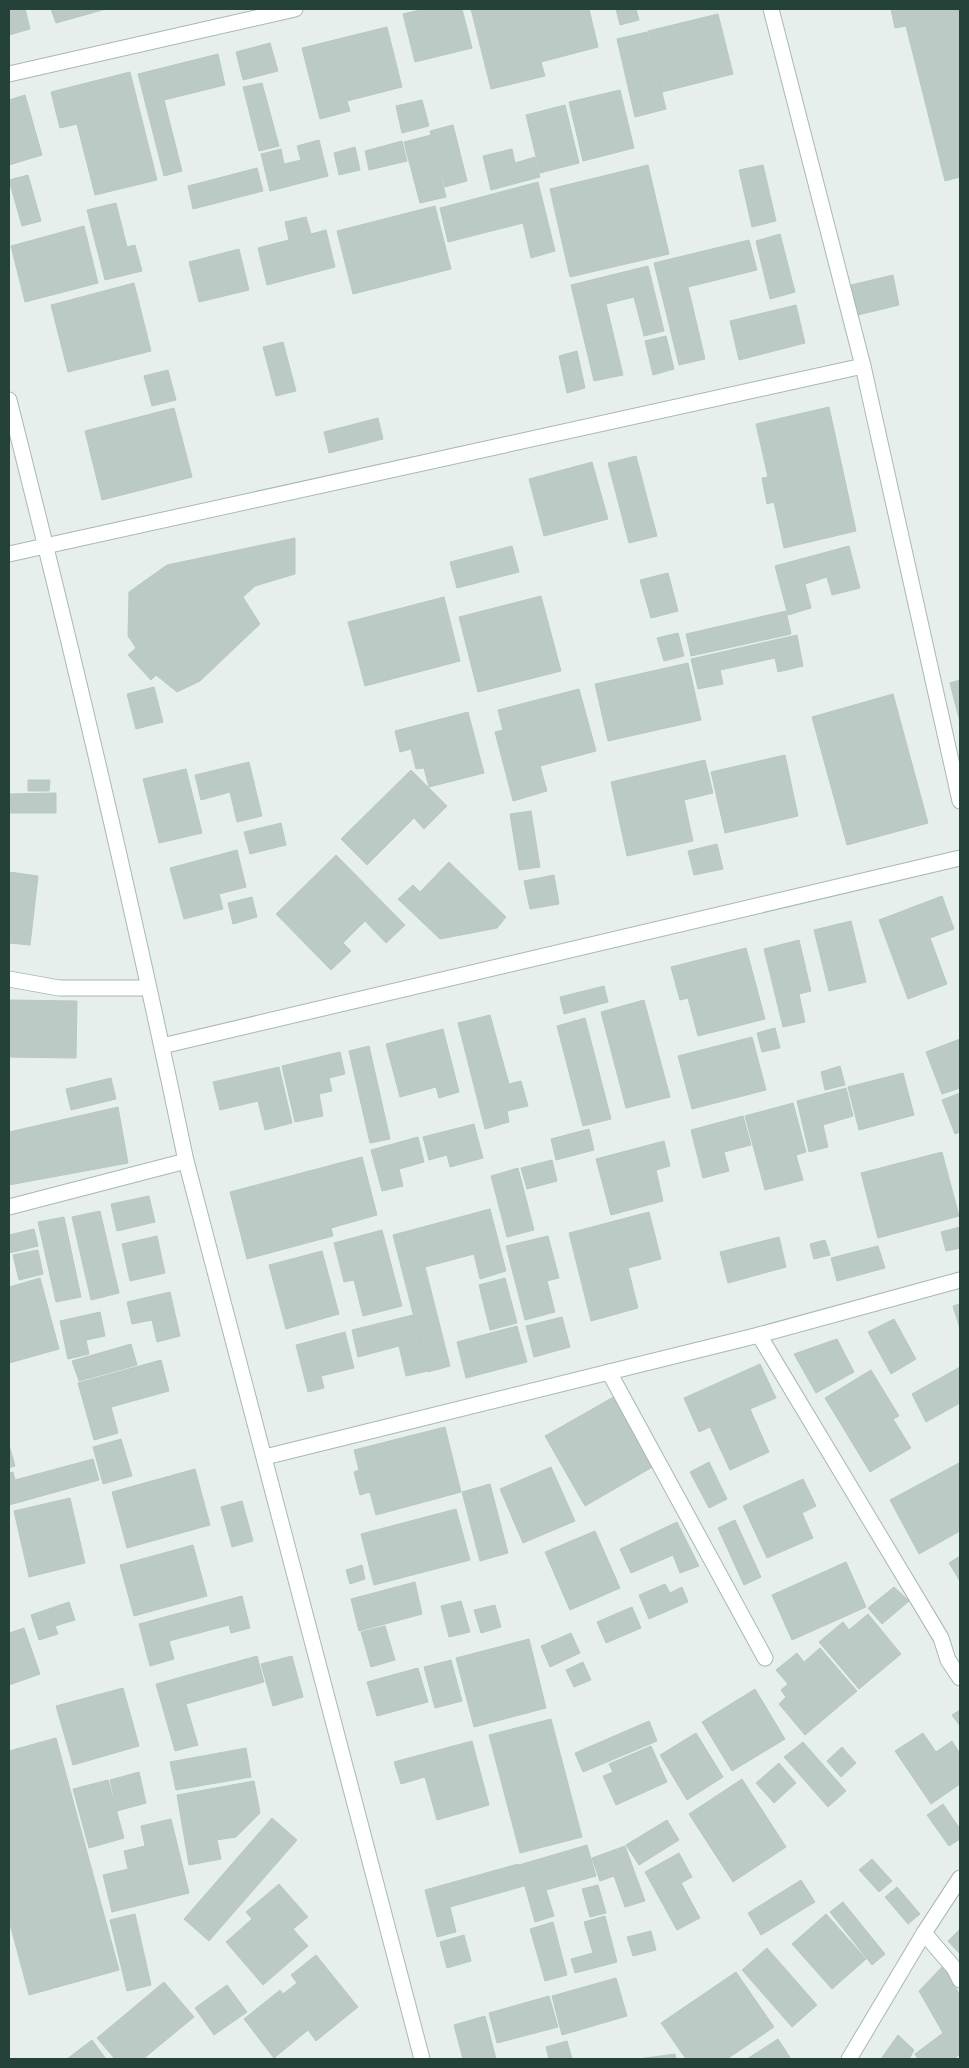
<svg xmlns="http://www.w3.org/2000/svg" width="969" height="2068" viewBox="0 0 969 2068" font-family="'Source Sans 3',sans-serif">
  <rect width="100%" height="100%" fill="#e6efeb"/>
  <g fill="#bbcac4" stroke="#b8c9c2">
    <polygon points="9,9 25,9 30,29 9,35"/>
    <polygon points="51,9 106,9 56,23"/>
    <polygon points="424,9 462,9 472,48 415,62 403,14"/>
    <polygon points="471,9 589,9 598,47 541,62 545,76 491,89"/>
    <polygon points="616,9 636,9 639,20 620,25"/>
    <polygon points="891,9 960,9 960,177 945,181 906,26 895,28"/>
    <polygon points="718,14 733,74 662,92 648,31"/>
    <polygon points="387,27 402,87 347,101 350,111 320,119 302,48"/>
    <polygon points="647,32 666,109 635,117 617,39"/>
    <polygon points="270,43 278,71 243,80 236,52"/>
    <polygon points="218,54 225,85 164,100 182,171 164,176 138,74"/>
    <polygon points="130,72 157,180 95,195 77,124 60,128 51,92"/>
    <polygon points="262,83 279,146 259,151 243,87"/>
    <polygon points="620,90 634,148 583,161 569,102"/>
    <polygon points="25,95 42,155 9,165 9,100"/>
    <polygon points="422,100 429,126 402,133 396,106"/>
    <polygon points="565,105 579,163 540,173 526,115"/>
    <polygon points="453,125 467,181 445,187 430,131"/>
    <polygon points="431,135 446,197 420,203 404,142"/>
    <polygon points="319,140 328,176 270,191 261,154 281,149 284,164 301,160 297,146"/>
    <polygon points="402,141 407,161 369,170 365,151"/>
    <polygon points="355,147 360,170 339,175 334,153"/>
    <polygon points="512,149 515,163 535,157 540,177 491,190 483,156"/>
    <polygon points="648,165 669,254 570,277 550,189"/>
    <polygon points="763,165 776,221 752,227 739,170"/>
    <polygon points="257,168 263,191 193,209 188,186"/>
    <polygon points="28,175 41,221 22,226 9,180"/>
    <polygon points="538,182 555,251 531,258 523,223 448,242 440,208"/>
    <polygon points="116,203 127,247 135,245 142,271 105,280 87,210"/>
    <polygon points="435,206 451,269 353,294 337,231"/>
    <polygon points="306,217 311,234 326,230 335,267 267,285 258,248 289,240 285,222"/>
    <polygon points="84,226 98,283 25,302 11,246"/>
    <polygon points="780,234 795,292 770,299 756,241"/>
    <polygon points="749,240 757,270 688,287 705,359 679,365 654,263"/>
    <polygon points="239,249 249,290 199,302 189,262"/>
    <polygon points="648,266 664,331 644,336 634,297 606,304 623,375 594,381 571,285"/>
    <polygon points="893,275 899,305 858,315 851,285"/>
    <polygon points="134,283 151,351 68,372 51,305"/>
    <polygon points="796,305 805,343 739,360 730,321"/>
    <polygon points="666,336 674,369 653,375 645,341"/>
    <polygon points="283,342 296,391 276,396 263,347"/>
    <polygon points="577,351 585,388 567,393 559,356"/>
    <polygon points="168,370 176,400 152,406 144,376"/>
    <polygon points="829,407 856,531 784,548 774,502 767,504 762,478 768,477 756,424"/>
    <polygon points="174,408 192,477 102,500 85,431"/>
    <polygon points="378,418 383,439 329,453 324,432"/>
    <polygon points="636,456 657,536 629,543 608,463"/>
    <polygon points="592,462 608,519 544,536 529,479"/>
    <polygon points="295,538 295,574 255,586 243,597 260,624 200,681 177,692 156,675 151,680 128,655 136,648 128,636 129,592 167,565"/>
    <polygon points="512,546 519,572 457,588 450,562"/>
    <polygon points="849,546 860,588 832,595 827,577 805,584 811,608 788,615 775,566"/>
    <polygon points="668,573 678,611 651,618 640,580"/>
    <polygon points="541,596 561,671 478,692 459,617"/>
    <polygon points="444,597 460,661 365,686 348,622"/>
    <polygon points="786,611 791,634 691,656 686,634"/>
    <polygon points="678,633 684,656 664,661 657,638"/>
    <polygon points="797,635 803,666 778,672 775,658 720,670 723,684 698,689 691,659"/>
    <polygon points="688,663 701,720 608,741 595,684"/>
    <polygon points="960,680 960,722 950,683"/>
    <polygon points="154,687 163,722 136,729 127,694"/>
    <polygon points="579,689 596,751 540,766 547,791 513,801 495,732 503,730 498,710"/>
    <polygon points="893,694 928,823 847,845 812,717"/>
    <polygon points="468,712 484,773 429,787 424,768 416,769 411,749 400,752 395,731"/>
    <polygon points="785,755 798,816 725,833 711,772"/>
    <polygon points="705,760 713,793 684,800 693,841 627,856 611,782"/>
    <polygon points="249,762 262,816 237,822 230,792 201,800 195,775"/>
    <polygon points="186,769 202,833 159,843 143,779"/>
    <polygon points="411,770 447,806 424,829 414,818 367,865 341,839"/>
    <polygon points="28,780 50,780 49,791 28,791"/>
    <polygon points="56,793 56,813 10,813 10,794"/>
    <polygon points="531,811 540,867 519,870 510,814"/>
    <polygon points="281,823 286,845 250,854 244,832"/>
    <polygon points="717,844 723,869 694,875 688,851"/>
    <polygon points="237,850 246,887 219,894 223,909 184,919 170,868"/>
    <polygon points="336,855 405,925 386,943 365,921 343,943 351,951 331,970 276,914"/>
    <polygon points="449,862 506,917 497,928 440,939 398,899 413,885 420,892"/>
    <polygon points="9,872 38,876 30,945 9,943"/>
    <polygon points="554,875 559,904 530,909 524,881"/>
    <polygon points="942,896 954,929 930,938 947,984 908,999 879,920"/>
    <polygon points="252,897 257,917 233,924 228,903"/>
    <polygon points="851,921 866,982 829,991 814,930"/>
    <polygon points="799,940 811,991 799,994 805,1022 783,1027 764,949"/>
    <polygon points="746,948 765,1019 698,1036 688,998 680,1000 671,967"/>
    <polygon points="604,986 608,1002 564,1014 560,997"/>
    <polygon points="10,1000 77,1001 76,1058 9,1057"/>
    <polygon points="644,1000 670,1097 626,1108 601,1012"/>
    <polygon points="490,1015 509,1084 521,1081 528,1106 507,1111 509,1122 485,1129 458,1023"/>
    <polygon points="585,1018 611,1119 583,1126 557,1026"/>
    <polygon points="775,1028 780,1048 762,1052 757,1033"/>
    <polygon points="443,1029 459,1092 439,1098 436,1087 400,1097 386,1044"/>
    <polygon points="752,1037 766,1090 692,1109 678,1056"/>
    <polygon points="960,1039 960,1088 942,1094 926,1052"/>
    <polygon points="369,1046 390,1139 370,1143 349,1051"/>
    <polygon points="340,1052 345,1074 329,1078 332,1091 319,1094 323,1116 295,1122 282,1066"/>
    <polygon points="840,1066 845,1085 825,1090 821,1072"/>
    <polygon points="279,1067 292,1123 265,1130 258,1101 220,1110 213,1082"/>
    <polygon points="903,1073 914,1115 859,1130 848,1087"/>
    <polygon points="111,1078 116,1099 71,1110 66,1089"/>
    <polygon points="846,1088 853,1116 823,1125 828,1147 809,1152 797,1101"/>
    <polygon points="960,1093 960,1132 955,1134 942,1100"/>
    <polygon points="793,1103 806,1152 796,1155 803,1180 765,1190 745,1116"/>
    <polygon points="118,1107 128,1163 9,1185 9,1132"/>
    <polygon points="743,1116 751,1145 724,1152 729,1171 703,1178 691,1130"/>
    <polygon points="474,1124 483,1158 450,1167 447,1155 429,1160 423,1137"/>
    <polygon points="589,1129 594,1150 556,1160 551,1139"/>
    <polygon points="418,1137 424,1162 399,1169 403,1186 382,1191 371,1150"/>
    <polygon points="664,1141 670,1166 656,1170 663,1201 611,1215 596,1159"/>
    <polygon points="942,1152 959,1216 878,1238 861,1173"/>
    <polygon points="362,1157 377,1215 331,1228 333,1236 247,1259 230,1192"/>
    <polygon points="552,1160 557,1181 527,1189 521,1168"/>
    <polygon points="518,1168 534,1230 507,1237 491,1176"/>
    <polygon points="149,1196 155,1222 117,1231 111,1204"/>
    <polygon points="490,1209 506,1271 480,1279 474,1254 425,1267 450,1366 428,1372 393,1235"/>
    <polygon points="100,1211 119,1293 91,1300 72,1217"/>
    <polygon points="649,1212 661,1259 628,1268 638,1308 591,1321 569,1233"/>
    <polygon points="64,1217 81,1297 56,1302 38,1222"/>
    <polygon points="960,1227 960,1248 946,1251 941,1232"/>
    <polygon points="34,1229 38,1246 9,1253 9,1235"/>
    <polygon points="382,1230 402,1306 363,1316 354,1280 344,1282 334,1243"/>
    <polygon points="157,1236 165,1273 130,1281 122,1244"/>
    <polygon points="548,1236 559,1278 547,1281 555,1312 525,1320 506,1246"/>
    <polygon points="779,1237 786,1267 728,1283 720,1252"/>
    <polygon points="825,1240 830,1255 814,1259 810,1244"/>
    <polygon points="878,1246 885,1268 837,1281 831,1258"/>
    <polygon points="38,1250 43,1274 19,1280 13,1255"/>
    <polygon points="322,1251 339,1314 286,1329 269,1265"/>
    <polygon points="40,1278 59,1349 9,1363 9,1287"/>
    <polygon points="505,1278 517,1323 490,1330 479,1285"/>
    <polygon points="170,1292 180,1336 157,1342 152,1320 132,1324 127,1302"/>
    <polygon points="960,1304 960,1329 953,1306"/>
    <polygon points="100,1312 105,1336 86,1340 89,1354 68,1359 60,1321"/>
    <polygon points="413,1315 428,1371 406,1376 399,1346 358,1357 352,1330"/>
    <polygon points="562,1317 570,1347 534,1357 526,1326"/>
    <polygon points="894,1319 916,1359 891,1374 868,1332"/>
    <polygon points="517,1326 527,1362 466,1378 457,1342"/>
    <polygon points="345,1332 354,1368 321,1376 324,1388 308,1392 296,1345"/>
    <polygon points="837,1339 854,1372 816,1393 794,1354"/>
    <polygon points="131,1344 137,1365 79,1381 72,1361"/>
    <polygon points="161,1360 169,1391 111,1407 118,1433 94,1440 78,1383"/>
    <polygon points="760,1364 776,1398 750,1409 769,1452 730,1470 710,1427 699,1432 684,1398"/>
    <polygon points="960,1367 960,1403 926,1422 912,1394"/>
    <polygon points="871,1370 899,1416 893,1419 911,1448 870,1472 825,1398"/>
    <polygon points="617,1395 656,1465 585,1506 545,1436"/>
    <polygon points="445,1427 461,1492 376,1515 370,1492 360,1495 354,1472 359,1470 354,1450"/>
    <polygon points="121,1439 132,1476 103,1484 93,1447"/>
    <polygon points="9,1445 15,1466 9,1468"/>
    <polygon points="93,1459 99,1480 9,1505 9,1473 13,1472 15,1480"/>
    <polygon points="709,1462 727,1499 709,1508 690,1472"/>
    <polygon points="959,1463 960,1531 919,1554 890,1500"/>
    <polygon points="551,1467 575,1521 523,1543 500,1489"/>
    <polygon points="195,1469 210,1525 127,1548 112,1492"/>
    <polygon points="803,1479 816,1506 802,1513 813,1538 767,1558 743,1506"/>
    <polygon points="490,1484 508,1553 480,1561 462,1492"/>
    <polygon points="70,1498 85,1563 29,1577 14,1511"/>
    <polygon points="242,1501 253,1541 232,1547 221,1507"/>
    <polygon points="456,1509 470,1560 374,1585 361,1534"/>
    <polygon points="735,1520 761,1577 744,1585 718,1528"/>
    <polygon points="677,1522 699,1566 680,1573 673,1555 631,1573 620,1549"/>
    <polygon points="595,1531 620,1588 570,1610 545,1552"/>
    <polygon points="193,1545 207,1596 134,1616 120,1565"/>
    <polygon points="960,1556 960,1581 949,1563"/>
    <polygon points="846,1562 866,1607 792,1640 772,1595"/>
    <polygon points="362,1565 365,1579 350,1584 346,1570"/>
    <polygon points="415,1582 422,1614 359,1631 351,1599"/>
    <polygon points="665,1584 670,1593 682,1587 688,1602 649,1619 639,1595"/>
    <polygon points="894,1587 909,1601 882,1624 868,1608"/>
    <polygon points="242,1596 250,1628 231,1633 229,1625 169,1641 174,1659 150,1666 139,1624"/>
    <polygon points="461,1601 470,1632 449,1637 441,1606"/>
    <polygon points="69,1602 75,1620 55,1626 58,1634 39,1640 31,1615"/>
    <polygon points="495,1605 501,1627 481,1633 474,1610"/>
    <polygon points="632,1607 641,1628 606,1643 597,1622"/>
    <polygon points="868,1614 901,1654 859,1689 819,1642 843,1622 849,1630"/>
    <polygon points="385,1626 395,1660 371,1667 361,1632"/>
    <polygon points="24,1628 40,1674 9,1685 9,1633"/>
    <polygon points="571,1633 580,1653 550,1667 541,1646"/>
    <polygon points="529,1639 546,1708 474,1727 456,1658"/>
    <polygon points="820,1648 857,1691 805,1735 779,1704 786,1697 781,1690 788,1684 776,1670 797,1653 804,1662"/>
    <polygon points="257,1656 264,1682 186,1704 198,1745 175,1751 156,1684"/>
    <polygon points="292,1656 303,1697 273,1706 261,1664"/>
    <polygon points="451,1660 462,1701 435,1708 424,1667"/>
    <polygon points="583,1662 591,1680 574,1687 566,1670"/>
    <polygon points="418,1668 428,1702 377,1716 367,1682"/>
    <polygon points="123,1688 139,1746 73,1765 56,1706"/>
    <polygon points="755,1689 785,1739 732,1771 702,1722"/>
    <polygon points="960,1710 960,1726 952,1715"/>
    <polygon points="551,1719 582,1837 520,1853 489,1735"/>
    <polygon points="649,1721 657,1741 583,1772 575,1753"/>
    <polygon points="696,1733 723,1777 687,1800 660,1755"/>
    <polygon points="923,1733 936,1752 952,1741 960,1754 960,1784 931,1804 895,1751"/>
    <polygon points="56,1738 119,1970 29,1995 9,1920 9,1751"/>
    <polygon points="472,1741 489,1805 437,1820 425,1777 401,1784 394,1762"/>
    <polygon points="803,1742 846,1791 828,1807 784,1757"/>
    <polygon points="651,1746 667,1782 616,1805 603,1776 613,1772 609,1764"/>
    <polygon points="842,1747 856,1763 841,1777 827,1761"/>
    <polygon points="246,1748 251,1777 176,1790 170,1762"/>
    <polygon points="779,1763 796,1783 774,1803 756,1783"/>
    <polygon points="139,1772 146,1803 117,1811 110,1780"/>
    <polygon points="742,1779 786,1847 733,1882 689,1814"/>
    <polygon points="108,1780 124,1838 89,1848 73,1789"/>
    <polygon points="254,1781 260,1813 236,1837 217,1840 221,1859 189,1865 177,1795"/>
    <polygon points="943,1804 960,1829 960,1839 949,1846 927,1815"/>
    <polygon points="272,1818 297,1840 209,1941 184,1919"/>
    <polygon points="171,1819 189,1893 112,1912 103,1875 128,1869 124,1851 145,1846 141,1826"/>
    <polygon points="667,1820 679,1840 639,1865 626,1845"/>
    <polygon points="587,1845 596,1876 546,1890 554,1916 535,1922 519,1865"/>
    <polygon points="625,1846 645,1901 625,1907 614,1876 600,1881 592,1858"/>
    <polygon points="679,1853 692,1877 681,1883 700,1918 677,1930 645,1872"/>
    <polygon points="872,1859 892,1881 879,1892 859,1870"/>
    <polygon points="518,1864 524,1886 450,1907 456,1932 437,1937 425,1890"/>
    <polygon points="801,1880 815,1902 761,1935 748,1913"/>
    <polygon points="279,1884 308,1917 293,1929 308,1946 263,1985 226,1942 252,1919 246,1912"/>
    <polygon points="598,1885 606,1913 590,1917 582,1889"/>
    <polygon points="897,1887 920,1914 908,1924 885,1897"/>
    <polygon points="843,1902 885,1954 872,1965 830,1912"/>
    <polygon points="135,1914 151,1985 127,1991 110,1920"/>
    <polygon points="826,1914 866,1959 832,1989 792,1944"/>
    <polygon points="605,1916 617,1962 575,1973 571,1959 593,1953 584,1922"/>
    <polygon points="553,1922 567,1975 545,1981 530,1929"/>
    <polygon points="960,1929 960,1954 948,1941"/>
    <polygon points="651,1931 656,1950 633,1956 627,1937"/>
    <polygon points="464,1935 471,1961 447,1968 440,1942"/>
    <polygon points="767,1948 817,2005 792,2027 742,1970"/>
    <polygon points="316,1955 358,2007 316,2041 308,2030 274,2058 244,2019 280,1990 283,1994 297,1983 291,1975"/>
    <polygon points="943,1966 960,1995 960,2054 954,2059 918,2059 915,2054 943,2033 919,1991"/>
    <polygon points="736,1972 774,2027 727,2059 686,2059 661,2023"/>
    <polygon points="616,1978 627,2016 562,2035 552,1996"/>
    <polygon points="164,1982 194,2017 143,2059 115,2059 97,2038"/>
    <polygon points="227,1985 247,2012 214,2035 195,2008"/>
    <polygon points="549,1996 558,2027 497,2043 489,2013"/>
    <polygon points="485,2016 496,2059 463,2059 454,2025"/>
    <polygon points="898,2035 914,2050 909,2059 881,2059"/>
    <polygon points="778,2039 791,2059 747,2059"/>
    <polygon points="92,2040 106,2059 67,2059"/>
    <polygon points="567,2041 572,2059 549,2059 546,2047"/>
    <polygon points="675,2054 676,2059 639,2059"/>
  </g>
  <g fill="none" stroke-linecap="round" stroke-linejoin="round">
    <defs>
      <g id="minor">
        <polyline points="771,9 863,366 960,801"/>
        <polyline points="9,74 295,9"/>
        <path d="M9 400C73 652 133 906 186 1161L422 2059"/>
        <polyline points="9,554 863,366"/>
        <polyline points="9,979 59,988 148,988"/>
        <polyline points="162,1046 960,858"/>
        <polyline points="9,1207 186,1161"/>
        <polyline points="759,1335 941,1638 948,1660 960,1678"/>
        <polyline points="609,1372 765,1658"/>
        <polyline points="265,1457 759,1335 960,1280"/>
        <polyline points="924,1933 954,1968 960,1980"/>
        <polyline points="849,2059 924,1933 960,1878"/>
      </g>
    </defs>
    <use href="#minor" stroke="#a8b8b2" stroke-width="17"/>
    <use href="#minor" stroke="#fff" stroke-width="15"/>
  </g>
  <rect width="969" height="2068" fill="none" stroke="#24423a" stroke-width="20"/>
</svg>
